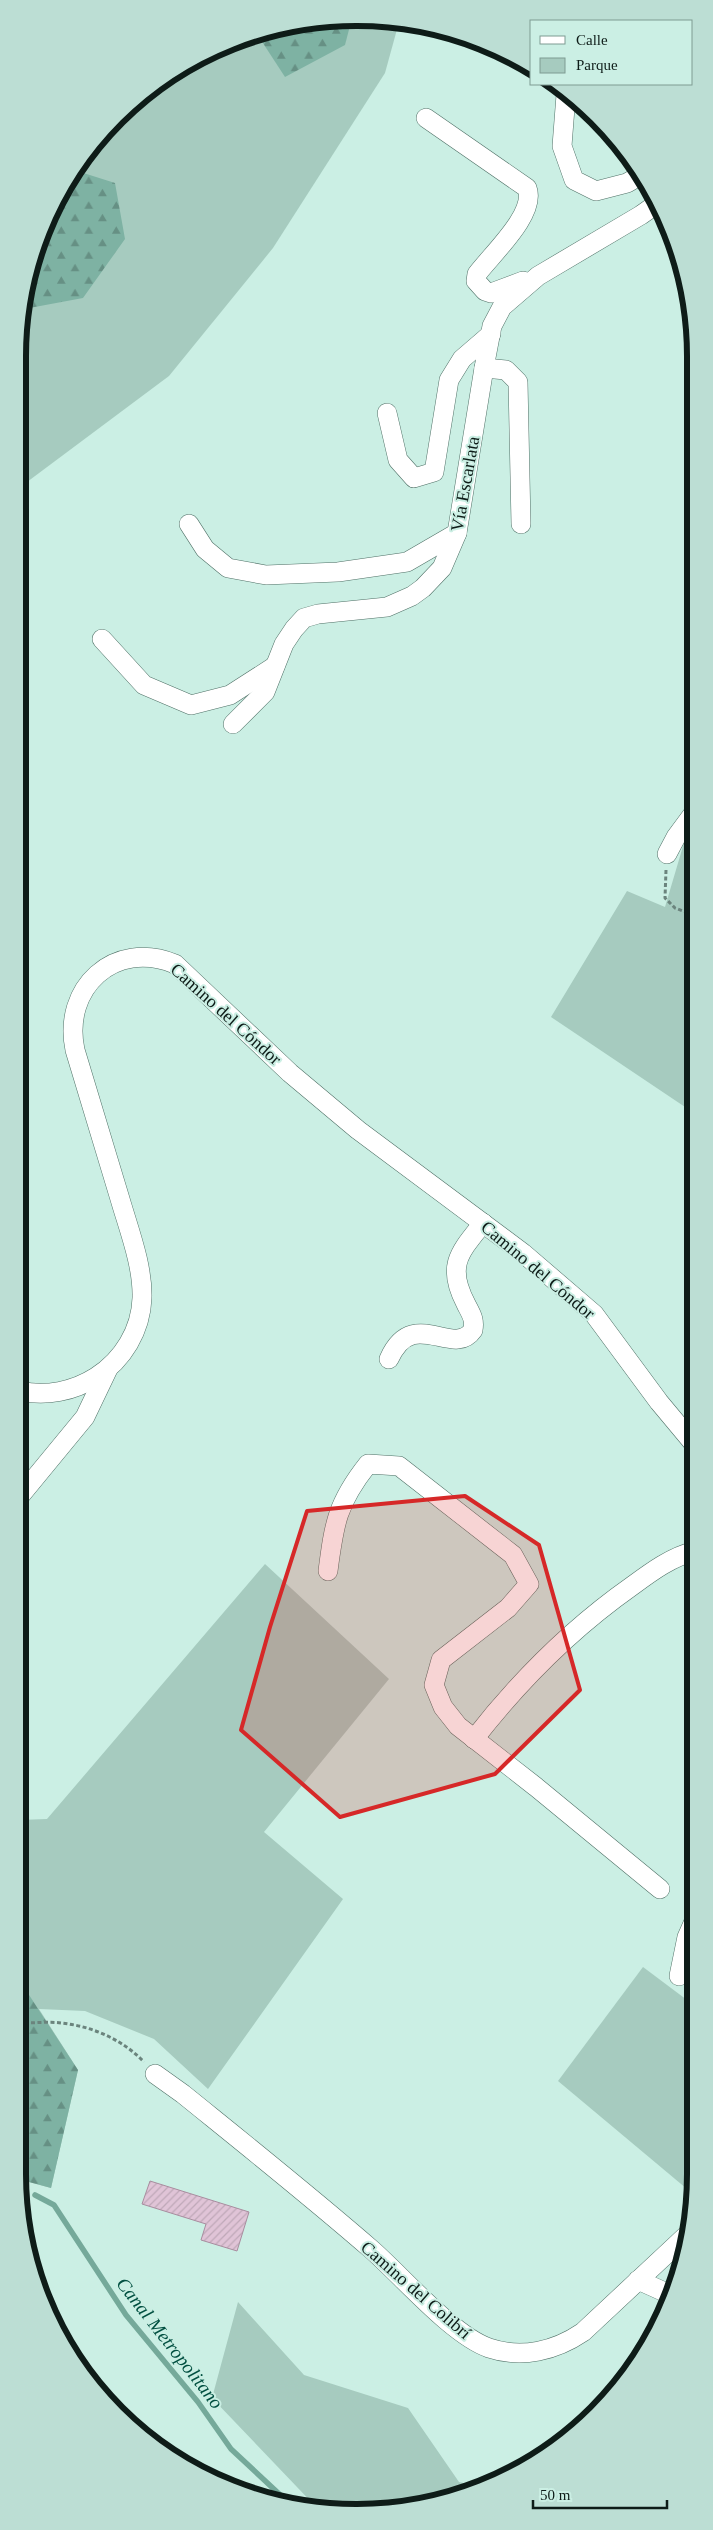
<svg xmlns="http://www.w3.org/2000/svg" width="713" height="2530" viewBox="0 0 713 2530" font-family="'Times New Roman',serif">
  <defs>
    <pattern id="forest-firs" width="22" height="20" patternUnits="userSpaceOnUse" patternTransform="scale(1.25)"><rect width="22" height="20" fill="#7eb2a3"/><path d="M5 1l3.5 6h-7zM16 11l3.5 6h-7z" fill="#669084"/></pattern>
    <pattern id="building-hatch" width="6" height="6" patternUnits="userSpaceOnUse" patternTransform="scale(1.25)"><rect width="6" height="6" fill="#e0c4d7"/><path d="M-1 1l2-2M0 6l6-6M5 7l2-2" fill="none" stroke="#bfa8b8"/></pattern>
  </defs>
  <rect width="100%" height="100%" fill="#cbefe4"/>
  <g fill="#a6cbbf">
    <polygon points="356,18 399,22 385,73 273,248 169,376 23,485 24,291 43,227 74,168 117,117 168,75 227,43 290,24"/>
    <polygon points="693,827 694,1113 551,1017 627,891 665,907 686,836"/>
    <polygon points="265,1564 389,1679 264,1832 343,1899 208,2089 154,2039 85,2011 39,2009 78,2070 51,2188 18,2179 19,1820 47,1819"/>
    <polygon points="643,1967 695,2006 695,2173 693,2194 558,2081"/>
    <polygon points="238,2302 304,2375 408,2408 459,2482 481,2487 445,2501 334,2512 318,2509 212,2398"/>
  </g>
  <g fill="url(#forest-firs)">
    <polygon points="352,18 345,45 285,77 257,34 290,24"/>
    <path d="M74 170 115 183 125 239 83 298 24 309C24 259 51 213 74 170Z"/>
    <polygon points="18,1978 78,2070 51,2188 18,2179"/>
  </g>
  <g fill="none" stroke-linecap="round" stroke-linejoin="round">
    <polyline stroke="#75a99a" stroke-width="5.5" points="35,2195 54,2205 126,2315 198,2402 231,2449 291,2505"/>
  </g>
  <polygon fill="url(#building-hatch)" stroke="#a88d9f" points="150,2181 249,2212 237,2251 201,2240 206,2224 142,2204"/>
  <g fill="none" stroke-linecap="round" stroke-linejoin="round">
    <defs>
      <g id="minor">
        <polyline points="566,95 562,146 574,180 596,191 627,183 639,176"/>
        <path d="M426 118 527 188C537 213 492 254 477 274L476 281 485 291 491 293 523 281"/>
        <polyline points="484,368 506,370 518,382 521,524"/>
        <polyline points="387,413 398,460 414,478 434,472 449,380 462,359 491,334"/>
        <polyline points="189,524 205,549 228,568 266,575 338,572 407,562 457,533"/>
        <polyline points="102,639 144,685 191,705 230,695 275,666"/>
        <polyline points="233,724 265,692 284,644 294,629 304,618 318,614 387,607 412,596 423,588 442,568 457,533 484,368 492,326 502,307 538,276 641,215 658,203"/>
        <polyline points="667,854 676,837 693,814"/>
        <path d="M389 1359C413 1305 453 1359 473 1330 475 1319 471 1314 466 1304 446 1266 459 1253 483 1223"/>
        <path d="M20 1391C46 1397 74 1391 96 1377 123 1360 141 1330 142 1298 143 1266 129 1230 120 1199 105 1150 90 1100 75 1050 62 988 114 939 175 964L290 1073 358 1130 523 1253 594 1314 659 1402 694 1444"/>
        <polyline points="20,1496 85,1417 108,1369"/>
        <path d="M328 1571C334 1524 337 1503 368 1464L399 1466 513 1555 529 1584 508 1608 441 1660 434 1685 443 1707 458 1726 536 1787 660 1889"/>
        <path d="M474 1739C520 1680 571 1629 632 1586 651 1572 671 1557 695 1551"/>
        <polyline points="679,1976 687,1937 695,1919"/>
        <path d="M155 2074 183 2094C246 2145 310 2196 371 2249 402 2276 452 2335 489 2348 522 2359 555 2351 583 2332L690 2232"/>
        <polyline points="638,2280 669,2294"/>
      </g>
    </defs>
    <use href="#minor" stroke="#4f7066" stroke-width="20"/>
    <g stroke="#6b847d" stroke-width="3" stroke-dasharray="4 2.5" stroke-linecap="butt">
      <polyline points="666,870 665,898 675,908 694,915"/>
      <path d="M18 2022C32 2024 47 2021 61 2023 92 2026 123 2040 144 2062"/>
    </g>
    <use href="#minor" stroke="#fff" stroke-width="19"/>
  </g>
  <path fill="#d62828" fill-opacity="0.2" stroke="#d62828" stroke-width="4" stroke-linejoin="round" d="M465 1496 539 1545 580 1690 495 1774 340 1817 241 1730 270 1627 307 1511Z"/>
  <g text-anchor="middle" dominant-baseline="central" stroke-width="4" stroke-linejoin="round" paint-order="stroke">
    <g font-size="18" fill="#0e1c18" stroke="#cbefe4">
      <text transform="translate(465 484) rotate(-80)">Vía Escarlata</text>
      <text transform="translate(226 1014) rotate(42)">Camino del Cóndor</text>
      <text transform="translate(538 1270) rotate(40)">Camino del Cóndor</text>
      <text transform="translate(416 2290) rotate(41)">Camino del Colibrí</text>
    </g>
    <g font-size="19" font-style="italic" fill="#025041" stroke="#cbefe4">
      <text transform="translate(170 2343) rotate(52)">Canal Metropolitano</text>
    </g>
  </g>
  <path d="M0 0H713V2530H0ZM356 26H357A330 330 0 0 1 687 356V2174A330 330 0 0 1 357 2504H356A330 330 0 0 1 26 2174V356A330 330 0 0 1 356 26Z" fill="#bcded4" fill-rule="evenodd"/>
  <path fill="none" stroke="#0e1c18" stroke-width="6" d="M356 26H357A330 330 0 0 1 687 356V2174A330 330 0 0 1 357 2504H356A330 330 0 0 1 26 2174V356A330 330 0 0 1 356 26Z"/>
  <rect x="530" y="20" width="162" height="65" fill="#cbefe4" stroke="#7f9b92"/>
  <rect x="540" y="36" width="25" height="8" fill="#ffffff" stroke="#7f9b92"/>
  <text x="576" y="45" font-size="15" fill="#0e1c18">Calle</text>
  <rect x="540" y="58" width="25" height="15" fill="#a6cbbf" stroke="#7f9b92"/>
  <text x="576" y="70" font-size="15" fill="#0e1c18">Parque</text>
  <path d="M533 2500v8h134v-8" fill="none" stroke="#0e1c18" stroke-width="2.5"/>
  <text x="540" y="2500" font-size="15" fill="#0e1c18" stroke="#cbefe4" stroke-width="4" paint-order="stroke">50 m</text>
</svg>
